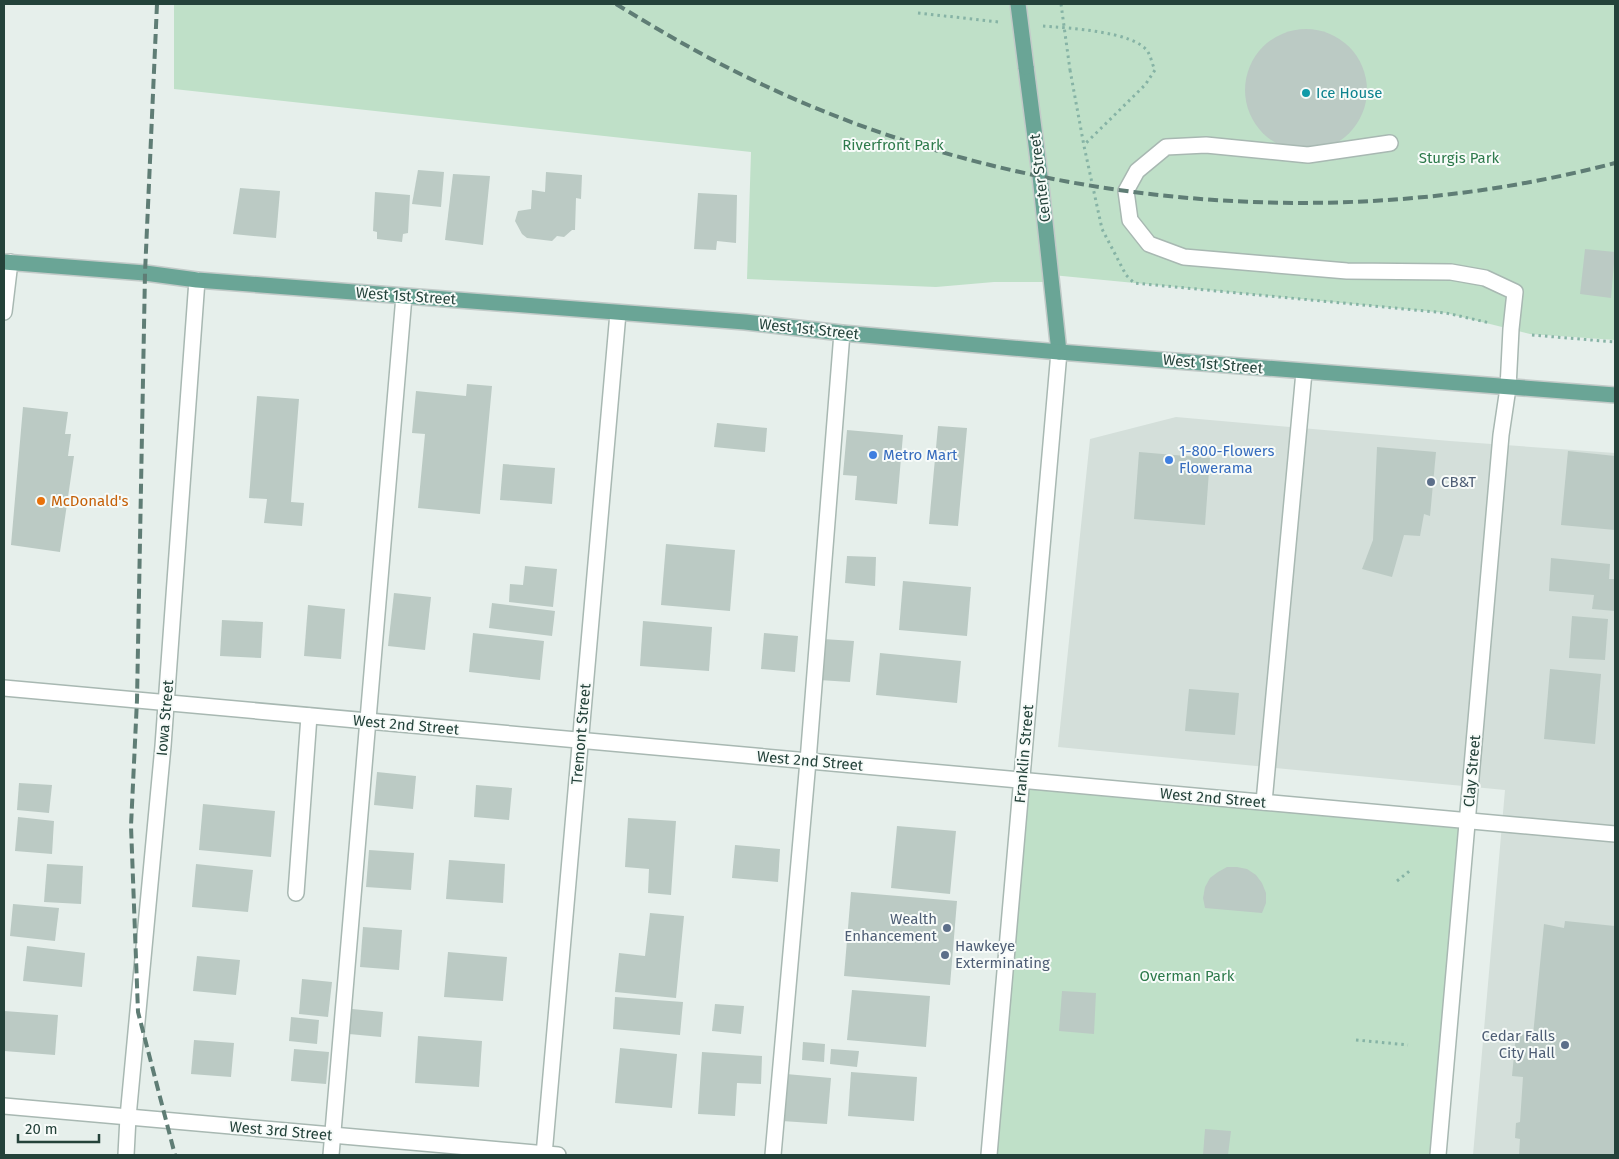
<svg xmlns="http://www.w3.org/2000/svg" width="1619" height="1159" viewBox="0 0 1619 1159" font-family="'Fira Sans',sans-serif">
  <rect width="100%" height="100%" fill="#e6efeb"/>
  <polygon fill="#d4dfda" points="1176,417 1450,441 1615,453 1615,1155 1473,1155 1505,790 1058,747 1090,439"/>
  <g fill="#bfe0c8">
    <polygon points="174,4 1615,4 1615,340 1530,334 1446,313 1052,275 1052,282 994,282 936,287 747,279 751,152 174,89"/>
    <polygon points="1021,780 1467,821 1438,1155 989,1155"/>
  </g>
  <g fill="#bbcac4">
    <circle cx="1306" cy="90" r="61"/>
    <polygon points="418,170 444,172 441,207 412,204"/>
    <polygon points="546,172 582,175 581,199 576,198 575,230 572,230 564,237 557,236 552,241 527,238 522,234 515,221 518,211 531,209 532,190 545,192"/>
    <polygon points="453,174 490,176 483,245 445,240"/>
    <polygon points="240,188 280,191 276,238 233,234"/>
    <polygon points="375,192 410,195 408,233 403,234 402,242 377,239 377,232 373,231"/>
    <polygon points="698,193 737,195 736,243 717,241 716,250 694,249"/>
    <polygon points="1585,249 1615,252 1611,298 1580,294"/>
    <polygon points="467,384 492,386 480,514 418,508 425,434 412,433 416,391 466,396"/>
    <polygon points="257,396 299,399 291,502 304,503 302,526 264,523 267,499 249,498"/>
    <polygon points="23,407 68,412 65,434 71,434 68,456 74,456 60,552 11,545"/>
    <polygon points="717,423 767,428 765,452 714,447"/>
    <polygon points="938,426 967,428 958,526 929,524"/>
    <polygon points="847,430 903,435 897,504 855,500 857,476 843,475"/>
    <polygon points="1377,447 1436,452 1430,516 1424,514 1420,536 1404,535 1392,577 1362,569 1373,540"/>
    <polygon points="1568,451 1615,456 1615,530 1561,525"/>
    <polygon points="1139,452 1210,458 1205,525 1134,519"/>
    <polygon points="503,464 555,468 552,504 500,500"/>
    <polygon points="666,544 735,550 730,611 661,605"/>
    <polygon points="847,556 876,557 875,586 845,583"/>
    <polygon points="1551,558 1610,564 1609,579 1615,579 1615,611 1592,609 1594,595 1549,591"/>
    <polygon points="525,566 557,569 553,607 509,602 510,584 523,585"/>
    <polygon points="903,581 971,587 967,636 899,630"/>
    <polygon points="394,593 431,597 425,650 388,646"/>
    <polygon points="492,603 555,611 552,636 489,628"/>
    <polygon points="308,605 345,609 341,659 304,656"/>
    <polygon points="1572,616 1608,619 1605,660 1569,658"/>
    <polygon points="222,620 263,622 261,658 220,656"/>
    <polygon points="643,621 712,627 709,671 640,666"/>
    <polygon points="473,633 544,641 540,680 469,672"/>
    <polygon points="764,633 798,636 795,672 761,669"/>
    <polygon points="823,639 854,641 850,682 819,680"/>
    <polygon points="880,653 961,661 957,703 876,695"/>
    <polygon points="1550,669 1601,674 1595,744 1544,739"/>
    <polygon points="1189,689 1239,693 1235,735 1185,731"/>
    <polygon points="377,772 416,776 413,809 374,805"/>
    <polygon points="19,783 52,785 49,813 17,810"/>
    <polygon points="476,785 512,788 509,820 474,817"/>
    <polygon points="203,804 275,811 271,857 199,850"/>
    <polygon points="18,817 54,821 52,854 15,851"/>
    <polygon points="628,818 676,821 671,895 648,893 649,869 625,867"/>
    <polygon points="897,826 956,831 950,894 891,888"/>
    <polygon points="735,845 780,849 778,882 732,878"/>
    <polygon points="369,850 414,853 411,890 366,887"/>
    <polygon points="449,860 505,864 503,903 446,899"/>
    <polygon points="47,864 83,866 81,904 44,902"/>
    <polygon points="196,864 253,870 248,912 192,907"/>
    <polygon points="1227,867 1237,867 1247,869 1256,875 1262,883 1266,893 1266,903 1262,913 1205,908 1203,898 1205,887 1210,878 1218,872"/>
    <polygon points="851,892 957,901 950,985 844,976"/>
    <polygon points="13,904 59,908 55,941 10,936"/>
    <polygon points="650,913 684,916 676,998 615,992 619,953 645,956"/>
    <polygon points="1565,921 1615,926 1615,1155 1519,1155 1520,1139 1515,1138 1516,1123 1520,1122 1523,1077 1512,1076 1516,1034 1533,1035 1544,924 1564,928"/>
    <polygon points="363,927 402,930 399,970 360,967"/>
    <polygon points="27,946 85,953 82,987 23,981"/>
    <polygon points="448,952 507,957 503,1001 444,997"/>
    <polygon points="197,956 240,960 236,995 193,991"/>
    <polygon points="302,979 332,982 328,1017 299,1014"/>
    <polygon points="852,990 930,996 926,1047 847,1040"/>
    <polygon points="1062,991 1096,993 1094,1034 1059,1031"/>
    <polygon points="615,997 683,1002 680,1035 613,1029"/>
    <polygon points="715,1004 744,1006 741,1034 712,1031"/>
    <polygon points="352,1009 383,1012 381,1037 349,1034"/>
    <polygon points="4,1011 58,1015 55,1055 4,1051"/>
    <polygon points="291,1017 319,1020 317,1044 289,1041"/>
    <polygon points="418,1036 482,1041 479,1087 415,1083"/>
    <polygon points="194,1040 234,1043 231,1077 191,1074"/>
    <polygon points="803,1042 825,1044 824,1062 802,1060"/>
    <polygon points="620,1048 677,1054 672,1108 615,1103"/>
    <polygon points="294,1049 329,1052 326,1084 291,1081"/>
    <polygon points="831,1049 859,1051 857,1067 830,1064"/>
    <polygon points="702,1052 762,1056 761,1084 737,1083 735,1116 698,1114"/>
    <polygon points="851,1072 917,1077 914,1121 848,1116"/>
    <polygon points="786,1074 831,1078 827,1124 782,1121"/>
    <polygon points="1205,1129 1231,1131 1228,1155 1203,1155"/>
  </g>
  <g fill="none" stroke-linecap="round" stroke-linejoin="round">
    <defs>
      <g id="minor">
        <polyline points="1390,143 1308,155 1206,145 1166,147 1137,171 1126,191 1130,220 1149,244 1184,257 1347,271 1451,272 1485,278 1515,292 1511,329 1508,388 1501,435 1438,1155"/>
        <polyline points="4,312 10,262"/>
        <polyline points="4,688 1615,834"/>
        <polyline points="1264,802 1304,372"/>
        <polyline points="296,893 309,716"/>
        <polyline points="4,1106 558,1155"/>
        <polyline points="126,1155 128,1117 163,746 197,280"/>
        <polyline points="331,1155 404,296"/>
        <polyline points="544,1155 618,313"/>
        <polyline points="773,1155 808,761 842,333"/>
        <polyline points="989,1155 1059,352"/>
      </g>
      <g id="major">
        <polyline points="1026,67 1040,176 1059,352"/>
        <polyline points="4,262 145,273 197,280 745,322 842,333 1059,352 1615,395"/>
      </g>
    </defs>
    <use href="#minor" stroke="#a8b8b2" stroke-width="18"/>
    <use href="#major" stroke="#c2cac8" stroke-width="18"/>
    <g stroke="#86b3a5" stroke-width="3" stroke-dasharray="2.5 4" stroke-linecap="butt">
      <polyline points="918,13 999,22"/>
      <path d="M1043 26C1066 28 1135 31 1148 52 1151 57 1152 64 1155 70L1145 85 1084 145"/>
      <polyline points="1070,70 1084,146 1102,229 1126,275 1134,283 1446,313 1490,323"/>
      <polyline points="1532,335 1615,342"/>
      <polyline points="1397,881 1412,869"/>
      <polyline points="1356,1040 1408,1045"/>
    </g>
    <use href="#minor" stroke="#fff" stroke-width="15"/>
    <use href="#major" stroke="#6aa596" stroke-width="15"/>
    <g stroke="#5f7d75" stroke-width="4" stroke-dasharray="10 5" stroke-linecap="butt">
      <polyline points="157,4 145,273 137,700 131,826 138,1012 175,1155"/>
      <path d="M616 4C662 32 708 59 757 82 1019 207 1335 237 1615 163"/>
    </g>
    <defs>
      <polyline id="major-bridge" points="1018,4 1026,67"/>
    </defs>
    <use href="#major-bridge" stroke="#c2cac8" stroke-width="18" stroke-linecap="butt"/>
    <polyline stroke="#86b3a5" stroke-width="3" stroke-dasharray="2.5 4" stroke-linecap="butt" points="1061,4 1070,70"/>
    <use href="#major-bridge" stroke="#6aa596" stroke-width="15"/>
  </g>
  <circle fill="#0f9aa8" stroke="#f7fbf9" stroke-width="2" cx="1306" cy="93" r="5"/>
  <g fill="#3f7fe0" stroke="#f7fbf9" stroke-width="2">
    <circle cx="873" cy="455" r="5"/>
    <circle cx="1169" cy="460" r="5"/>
  </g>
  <g fill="#5c6f8a" stroke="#f7fbf9" stroke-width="2">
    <circle cx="1431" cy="482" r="5"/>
    <circle cx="947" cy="928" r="5"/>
    <circle cx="945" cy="955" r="5"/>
    <circle cx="1565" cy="1045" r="5"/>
  </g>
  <circle fill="#e8710a" stroke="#f7fbf9" stroke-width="2" cx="41" cy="501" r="5"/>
  <g text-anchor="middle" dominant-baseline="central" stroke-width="4" stroke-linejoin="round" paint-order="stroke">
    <g font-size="15" fill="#0d838f" stroke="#f7fbf9" text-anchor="start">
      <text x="1316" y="93">Ice House</text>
    </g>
    <g font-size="15" fill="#2d7a4b" stroke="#f7fbf9">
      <text x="893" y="145">Riverfront Park</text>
      <text x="1459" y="158">Sturgis Park</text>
      <text x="1187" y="976">Overman Park</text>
    </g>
    <g font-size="15" fill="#24423a" stroke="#f7fbf9">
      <text transform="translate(1040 178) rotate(-97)">Center Street</text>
      <text transform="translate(406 296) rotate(4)">West 1st Street</text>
      <text transform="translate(809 329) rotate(6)">West 1st Street</text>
      <text transform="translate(1213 364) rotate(5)">West 1st Street</text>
      <text transform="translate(165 718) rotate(-85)">Iowa Street</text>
      <text transform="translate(406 725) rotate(5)">West 2nd Street</text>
      <text transform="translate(581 734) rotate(-85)">Tremont Street</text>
      <text transform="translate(1024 754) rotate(-85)">Franklin Street</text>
      <text transform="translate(810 761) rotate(5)">West 2nd Street</text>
      <text transform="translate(1472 771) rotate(-85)">Clay Street</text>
      <text transform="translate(1213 798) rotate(5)">West 2nd Street</text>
      <text transform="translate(281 1131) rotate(5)">West 3rd Street</text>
    </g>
    <g font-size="15" fill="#366cbe" stroke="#f7fbf9" text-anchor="start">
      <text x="1179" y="451">1-800-Flowers<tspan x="1179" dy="17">Flowerama</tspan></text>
      <text x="883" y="455">Metro Mart</text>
    </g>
    <g font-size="15" fill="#4e5e75" stroke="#f7fbf9" text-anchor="start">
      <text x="1441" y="482">CB&amp;T</text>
      <text x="937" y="919" text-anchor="end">Wealth<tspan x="937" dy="17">Enhancement</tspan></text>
      <text x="955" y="946">Hawkeye<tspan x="955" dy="17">Exterminating</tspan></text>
      <text x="1555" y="1036" text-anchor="end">Cedar Falls<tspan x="1555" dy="17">City Hall</tspan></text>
    </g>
    <g font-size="15" fill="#c56008" stroke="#f7fbf9" text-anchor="start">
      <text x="51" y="501">McDonald's</text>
    </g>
  </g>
  <rect width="1619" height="1159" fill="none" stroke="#24423a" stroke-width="10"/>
  <path d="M18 1134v8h81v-8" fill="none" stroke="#24423a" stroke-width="2.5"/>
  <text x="25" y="1134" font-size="15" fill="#24423a" stroke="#f7fbf9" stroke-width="4" paint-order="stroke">20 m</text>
</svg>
